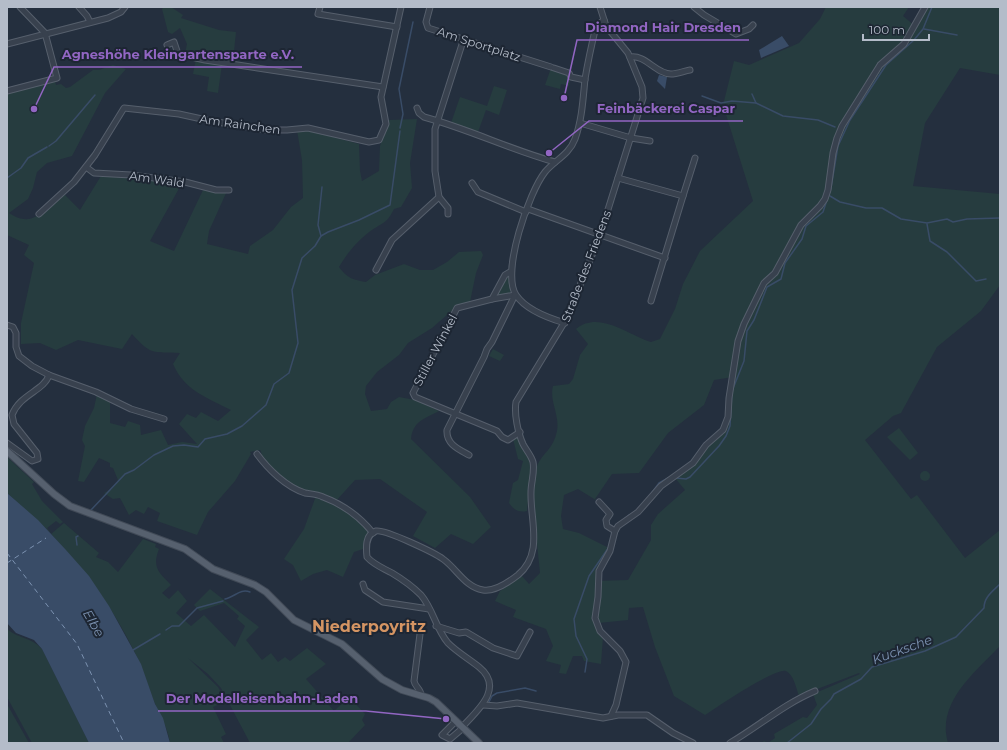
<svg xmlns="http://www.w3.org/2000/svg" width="1007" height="750" viewBox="0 0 1007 750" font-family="Montserrat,sans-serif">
  <rect width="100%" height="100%" fill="#242f3e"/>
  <g fill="#263c3f" fill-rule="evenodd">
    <polygon points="164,7 171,7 183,15 181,18 219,30 236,32 233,61 216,58 215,60 185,54 187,44 180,28 172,34 168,32 162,9"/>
    <path d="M826 7H909L903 16 915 26 925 7H1000V75L960 68 925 123 913 186 1000 194V285L981 311 937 347 901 413 893 416 865 440 911 499 917 495 965 558 1000 530V646C975 672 936 703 948 743H762L764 741 768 743 775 738 774 734 803 717 807 718 817 705 813 694 860 674 859 673 799 696C796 688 794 675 786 671 776 667 717 707 705 715L674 696 655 647 643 607 629 608 628 620 598 623 606 633 603 637 601 664 584 661 582 656H573L566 674 559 673 561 665 546 661 553 646 546 629 513 617 516 610 495 601 500 591 522 576 529 584 540 573C538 548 529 488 537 466 543 452 553 450 557 431 560 415 549 401 553 386L569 384 573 379 580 355 588 344 576 329C599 310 628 335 651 342L660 339 675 309 683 284 700 251 753 201 723 105 734 61 749 65 799 43 820 19ZM733 377 726 424 693 463 675 478 685 490 658 514 651 525V540L628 580 596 581 597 571 609 548 579 533 563 529 561 516 564 495 578 489 599 502 595 499 612 474 639 473 668 433 704 405 714 380Z"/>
    <polygon points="196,59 222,64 218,93 207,91 209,77 193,74"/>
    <path d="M113 65 126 69 105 93 72 156 47 163 37 172 33 188 28 199 9 213C36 231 44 205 65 195L80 210 101 176 182 183 150 241 174 251 203 190 227 191 209 231 207 244 248 254 250 246 273 230 291 207 303 198 302 160 297 130H307L359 144 360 171 362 181 379 171 380 146 388 120 417 119 410 163 412 188 401 207 394 209C387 223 384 222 372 230 359 239 347 253 339 267 347 278 353 280 366 282L375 275 404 264 420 270H433L447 262 459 252 481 251 483 255 476 273 470 302 455 308 432 328 408 343 399 355 377 372 366 386 365 394 371 411 387 409 391 402 399 397 415 400 439 411C424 419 413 421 411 439L470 497 491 527 473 544 451 534 435 548 413 536 427 512 380 479 355 480 335 502C313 494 275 481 263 459 261 456 262 452 260 450L250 452 251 454 235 481 208 512 197 535 157 521 160 513 148 507 144 514 136 510 129 515 120 498 113 499 104 493 112 489 118 480 113 468 110 467V463L99 458 84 482 78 481 85 446 82 440 85 426 94 408 97 394 110 400V423L125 427 128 421 140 425 141 435 161 430 168 445 182 442 197 444 179 424 187 414 196 418 201 412 218 421 231 410C206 397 185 391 173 364L180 353C152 352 151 355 132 334L122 349 78 340 56 350 40 343 21 344V323L34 263 24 255 29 245 7 235V93L55 81 56 85 61 84 66 88 70 87 93 70H99Z"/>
    <polygon points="551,68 566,74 570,79 569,86 561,84 560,89 545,85"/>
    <polygon points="494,86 507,90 499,115 486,110 478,132 451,123 460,97 487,106"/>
    <polygon points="508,276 511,290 509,294 496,295 504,278"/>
    <polygon points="493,349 504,355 500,361 489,356"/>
    <polygon points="899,428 918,453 910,460 887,437"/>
    <path d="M518 435C520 445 526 452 529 461 534 473 528 497 527 511 519 513 514 510 509 503L513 483 518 480 523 461 518 459 513 439Z"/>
    <polygon points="7,457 34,482 32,484 42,501 63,522 60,524 56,521 47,528 51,533 7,493"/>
    <circle cx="925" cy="476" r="5"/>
    <path d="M316 496C328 501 369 519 368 534 367 539 364 544 363 549L354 552 343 577 327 570 313 574 301 581 293 565 284 559 304 529Z"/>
    <path d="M64 523 99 553 96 557 108 562 118 572 143 539 156 544 155 547 159 549C152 567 158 572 171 585L162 593 169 599 178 590 187 601 176 613 191 626 204 615 235 647 245 626 237 619 239 616 224 603 200 611 194 605 210 589 259 627 246 640 262 660 271 653 278 662 285 657 290 661 307 648 326 664 306 679 334 711 349 697 365 714 362 720 365 725 348 743H250L221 688 208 674 188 658 218 687 228 704 222 703 213 707 226 734 221 737 224 743H170C168 727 159 715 154 701 147 684 143 668 135 653 114 609 85 570 51 534Z"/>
    <path d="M7 629C19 639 31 637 42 649L89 743H32L7 697Z"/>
    <polygon points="7,704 29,743 7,742"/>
  </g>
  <g fill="#394c67">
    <polygon points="782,36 789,46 761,58 759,50"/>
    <polygon points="659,75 667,77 665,89 657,81"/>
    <polygon points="7,493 38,520 66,550 89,576 109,606 141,664 155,704 163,718 170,743 89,743 42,649 34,640 16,633 7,623"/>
  </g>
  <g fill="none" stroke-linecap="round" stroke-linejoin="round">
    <g stroke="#394c67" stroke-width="1.5">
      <polyline points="924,29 957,35"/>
      <polyline points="752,94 756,103"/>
      <polyline points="702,96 721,103 732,101 756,103 783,116 818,120 835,127"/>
      <polyline points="400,128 403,114 399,89 413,22"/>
      <polyline points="49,146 56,141 95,95"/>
      <polyline points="7,178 21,168 28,158 47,147"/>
      <polyline points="830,196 840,202 866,208 882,208 901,219 927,223 947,219 953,222 967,219 1000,218"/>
      <polyline points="927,224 930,241 947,252 976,281 986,279"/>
      <polyline points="321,236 318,225 322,187"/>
      <polyline points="676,478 686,479 690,477 719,446 726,436 730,426 732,391 744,361 747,331 754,320 767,287 781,279 785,263 802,239 806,226 823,212 831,188 838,146 850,120 886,65 914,40 923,29 932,7"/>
      <polyline points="648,498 659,483 668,478"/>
      <polyline points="91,510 125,474 134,470 154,455 173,446 184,445 198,447 205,439 227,434 242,426 266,405 274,384 289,373 298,343 292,290 302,258 315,246 321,236 328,232 359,220 390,205 400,131"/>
      <polyline points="614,528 629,515"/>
      <polyline points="77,545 76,537 78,536"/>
      <path d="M225 599C235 597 240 588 250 592"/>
      <polyline points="166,630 172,626 179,626 197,608 223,601"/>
      <polyline points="133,650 160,634"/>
      <polyline points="585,672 587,659 576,636 574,619 589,576 609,547"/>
      <polyline points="488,704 492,696 497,693 525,688 536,691"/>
      <path d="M787 743 811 724 821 709 831 699 834 694 861 679 872 667 925 651 956 637 984 608C984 597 993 591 1000 584"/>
    </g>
    <g stroke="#7c92b1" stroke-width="1" stroke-dasharray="5 4" stroke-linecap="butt">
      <polyline points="7,553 77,644 124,743"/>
      <polyline points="7,563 46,538"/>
    </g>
    <defs>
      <g id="minor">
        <polyline points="79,7 87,16 90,22"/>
        <polyline points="320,7 318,14 397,27"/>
        <polyline points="430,7 426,22 428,28 551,67"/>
        <polyline points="694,7 704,15 736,34 749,29 753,25"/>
        <polyline points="7,44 108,18 121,12 125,7"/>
        <polyline points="167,45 174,42 178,54 205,60 383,87"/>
        <path d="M630 57C645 54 656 74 671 74 677 74 684 71 690 70"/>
        <polyline points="554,68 569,73 571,77 585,80"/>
        <polyline points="7,91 57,78 45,33 20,7"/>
        <path d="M417 108 419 113 424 117C469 129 511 150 555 162"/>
        <polyline points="580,123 631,138 650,141"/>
        <polyline points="86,167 94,173 131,175 185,182 216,190 229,190"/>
        <polyline points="618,178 683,196 651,301"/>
        <polyline points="472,183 478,192 526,212"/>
        <polyline points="683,196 695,158"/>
        <polyline points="528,209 665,258"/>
        <polyline points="39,214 74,182 95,155 124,108 179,114 211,121 266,130 287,130 308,128 369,142 379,140 386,124 381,97 401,7"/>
        <polyline points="448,214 448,208 439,197 435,171 435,129 464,38"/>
        <polyline points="376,270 392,240 439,197"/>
        <polyline points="510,272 505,275 492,299 457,308 413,393 415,397 497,431 502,437 508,440 520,432"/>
        <polyline points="492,299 515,295"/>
        <path d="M565 323C548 318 526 310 516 295 501 272 529 192 545 172 555 160 569 155 575 139 582 120 583 99 585 79 588 61 592 43 596 26L604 20"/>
        <polyline points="7,325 13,327 16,333 16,347 19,356 32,366 49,375 96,392 131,409 164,419"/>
        <path d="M7 443 32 461 38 459 37 453 14 424 12 415C20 394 44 391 49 375"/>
        <path d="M257 454C268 469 286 487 305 493 311 494 317 494 323 497 342 504 360 517 373 533"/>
        <path d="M469 455C458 449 446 444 447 430L484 357 487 349 492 342 515 295"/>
        <polyline points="599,502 610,514 606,520 607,526 615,531"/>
        <polyline points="363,584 365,590 383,602 429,609"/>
        <polyline points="436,626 459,633 466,632 493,648 517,656 530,632"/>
        <path d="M420 634 414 681C415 687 421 689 421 695"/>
        <polyline points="483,705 497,706 517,703 603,718 618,715 647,715 673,733 693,743"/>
        <polyline points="611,716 616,705 626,662 620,651 600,631 595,618 598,597 599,571 610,551 615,531 618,526 638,512 661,486 693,463 706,445 723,430 728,417 729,398 738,341 744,324 764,283 775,273 801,225 820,206 825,199 828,190 833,153 837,138 842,126 880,65 904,44 925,7"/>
        <polyline points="456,721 442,735 450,739 463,728"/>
        <path d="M462 727C477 711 505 688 479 667 469 659 457 652 448 643 436 629 433 609 421 595 413 587 402 579 392 573 383 568 374 565 367 557 366 548 365 534 376 531 385 529 435 553 443 559 457 569 465 587 483 590 495 592 509 582 518 575 544 553 530 521 531 492 531 482 535 472 533 462 531 455 526 450 523 444 518 433 514 414 516 402L567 318 600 235 643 98 642 87 628 53 606 26 600 7"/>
        <path d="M730 743C759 726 784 704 815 691"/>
      </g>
      <polyline id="major" points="7,451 54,494 70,506 185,549 213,569 255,585 266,592 294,620 342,644 382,679 402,690 429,698 436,702 479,743"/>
    </defs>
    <use href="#minor" stroke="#565f6c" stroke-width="7"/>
    <use href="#major" stroke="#414a57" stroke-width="8"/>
    <use href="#minor" stroke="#38414e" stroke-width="5"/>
    <use href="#major" stroke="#56606e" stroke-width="6"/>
  </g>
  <g text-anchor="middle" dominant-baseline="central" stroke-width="4" stroke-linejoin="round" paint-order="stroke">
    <g font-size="12" fill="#b4bcc9" stroke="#1d2633">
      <text transform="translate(479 44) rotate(18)">Am Sportplatz</text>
      <text transform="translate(240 124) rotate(8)">Am Rainchen</text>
      <text transform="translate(157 179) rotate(8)">Am Wald</text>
      <text transform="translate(586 266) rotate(-69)">Straße des Friedens</text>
      <text transform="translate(435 350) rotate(-62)">Stiller Winkel</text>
    </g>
    <g font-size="13" font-style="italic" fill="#7c92b1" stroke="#1d2633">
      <text transform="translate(94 623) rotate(60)">Elbe</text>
      <text transform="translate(902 649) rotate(-20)">Kucksche</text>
    </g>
    <g font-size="16" font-weight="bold" fill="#d59563" stroke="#1d2633">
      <text x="369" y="626">Niederpoyritz</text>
    </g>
  </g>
  <path fill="none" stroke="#9266c3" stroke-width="1.5" d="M564 98L577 40H749M34 109L54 67H302M549 153L589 121H743M446 719L366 711H158"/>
  <g fill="#9266c3" stroke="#1d2633" stroke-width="1.5">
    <circle cx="564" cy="98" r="4"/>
    <circle cx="34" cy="109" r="4"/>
    <circle cx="549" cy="153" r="4"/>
    <circle cx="446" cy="719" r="4"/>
  </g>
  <g font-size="13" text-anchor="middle" font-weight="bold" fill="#9266c3" stroke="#1d2633" stroke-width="4" stroke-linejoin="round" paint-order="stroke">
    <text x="663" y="32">Diamond Hair Dresden</text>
    <text x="178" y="59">Agneshöhe Kleingartensparte e.V.</text>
    <text x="666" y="113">Feinbäckerei Caspar</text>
    <text x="262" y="703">Der Modelleisenbahn-Laden</text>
  </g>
  <rect width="1007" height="750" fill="none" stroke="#b4bcc9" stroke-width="16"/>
  <path d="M863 34v6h66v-6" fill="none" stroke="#b4bcc9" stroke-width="2"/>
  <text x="869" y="34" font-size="12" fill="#b4bcc9" stroke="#1d2633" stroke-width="3" paint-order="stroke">100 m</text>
</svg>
